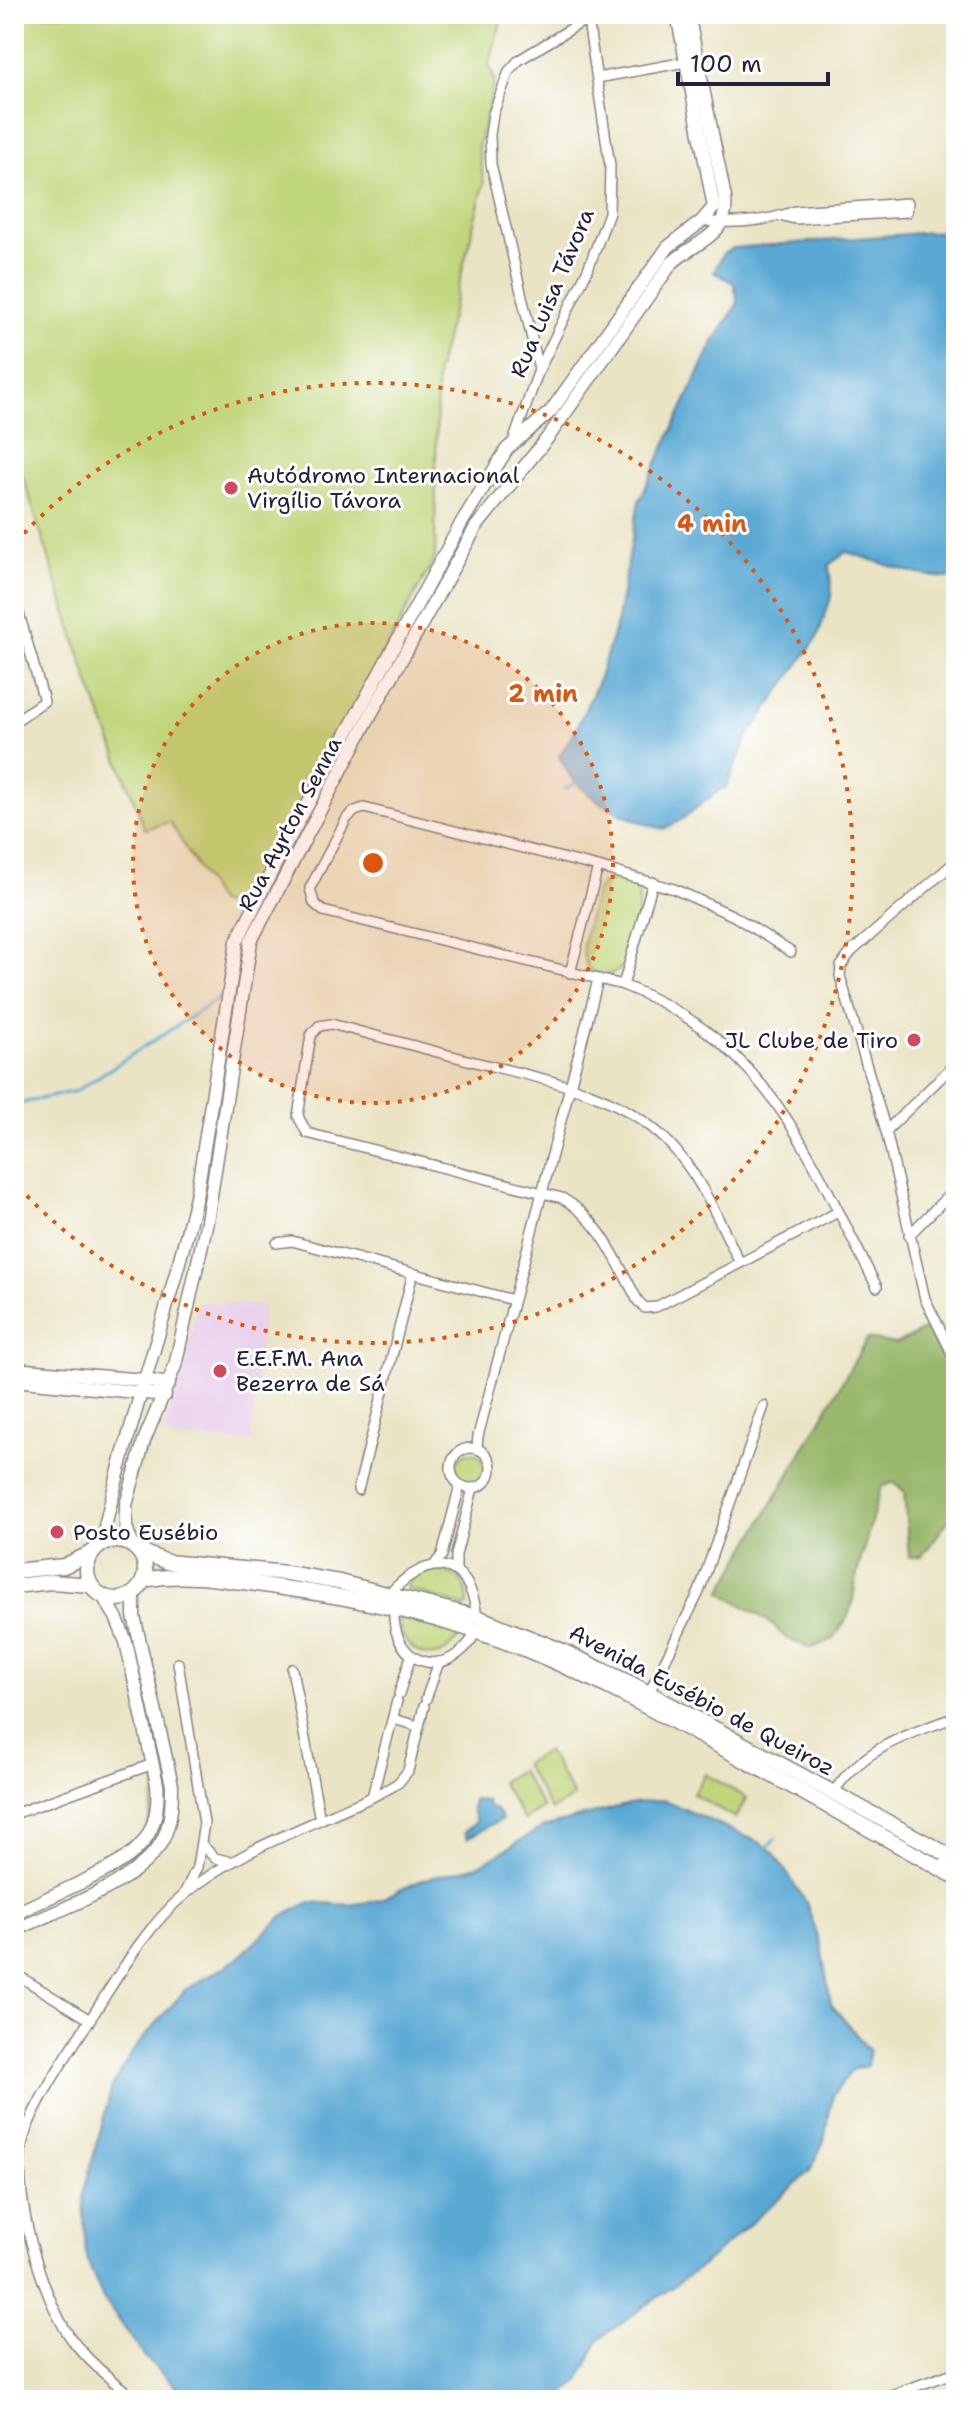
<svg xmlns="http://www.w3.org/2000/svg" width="970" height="2414" viewBox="0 0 970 2414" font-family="'Shantell Sans',sans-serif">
  <rect width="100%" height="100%" fill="#fff"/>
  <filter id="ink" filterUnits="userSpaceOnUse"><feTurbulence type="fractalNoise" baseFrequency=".0125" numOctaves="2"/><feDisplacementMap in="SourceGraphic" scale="16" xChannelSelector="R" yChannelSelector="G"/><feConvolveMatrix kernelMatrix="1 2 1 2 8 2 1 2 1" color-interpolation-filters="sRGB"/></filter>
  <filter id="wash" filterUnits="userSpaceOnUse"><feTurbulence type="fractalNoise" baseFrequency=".006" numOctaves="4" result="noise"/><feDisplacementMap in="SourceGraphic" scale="32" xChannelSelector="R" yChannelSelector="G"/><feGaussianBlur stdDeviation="1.8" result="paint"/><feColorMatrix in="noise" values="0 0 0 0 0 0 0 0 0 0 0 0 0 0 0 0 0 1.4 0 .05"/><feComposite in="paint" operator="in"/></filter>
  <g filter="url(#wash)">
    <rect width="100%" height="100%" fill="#eae4c5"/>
    <polygon fill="#ead1ec" points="207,1301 263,1305 251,1442 164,1438 173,1393 184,1369 198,1302"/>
    <g fill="#c0d67a" stroke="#717c5a" stroke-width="2">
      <polygon points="14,14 503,14 489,65 495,81 478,147 484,183 437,372 435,558 250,899 233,905 219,904 170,822 145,829 89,683 14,449"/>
      <path d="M617 878C651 882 637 915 632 938 629 947 629 960 622 967 617 973 607 976 600 974 567 968 591 913 596 892L602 884Z"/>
      <circle cx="470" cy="1468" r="15"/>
      <path d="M427 1570C451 1570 467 1576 468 1604L465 1607 408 1589 407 1586 411 1580Z"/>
      <path d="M401 1618 458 1634 459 1637C438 1670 403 1655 398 1620Z"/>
      <polygon points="547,1751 574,1797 551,1810 524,1764"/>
      <polygon points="520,1770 543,1808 524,1820 501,1782"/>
      <path d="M164 1771C176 1855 131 1870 67 1902L65 1896C86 1886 128 1872 141 1852 147 1842 155 1787 159 1772Z"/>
      <polygon points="705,1774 747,1798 735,1818 693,1794"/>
    </g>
    <polygon fill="#98b76a" stroke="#5d6c52" stroke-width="2" points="926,1329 956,1380 956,1510 922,1556 909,1557 904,1491 894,1482 881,1487 857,1573 853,1600 848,1616 834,1639 811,1648 787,1639 768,1621 721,1592 867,1339 896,1344"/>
    <g fill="#5aa9d4" stroke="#3e6688" stroke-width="2">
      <path d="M956 230V578C916 579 883 562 846 552L829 565 832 595 817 638 747 738 727 786C703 798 688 820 663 829 629 820 596 805 572 778 567 772 564 763 559 757L576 729 597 684 616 625 639 501 713 343 738 303 734 283 714 272 723 254 733 248Z"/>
      <polygon points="473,1800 487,1801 487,1805 496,1810 502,1819 467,1838 465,1832 476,1822 472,1809"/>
      <polygon points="664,1800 761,1843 773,1852 806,1902 821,1946 831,2004 870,2051 867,2066 852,2070 833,2095 824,2141 810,2171 703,2265 599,2339 578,2383 554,2400 190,2400 146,2358 103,2298 86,2258 83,2194 112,2087 135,2048 185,1990 237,1959 283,1916 310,1902 350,1905 379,1900 419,1881 478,1866 543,1827 633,1803"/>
    </g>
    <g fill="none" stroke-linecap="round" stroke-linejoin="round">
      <g stroke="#5aa9d4" stroke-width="3">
        <polyline points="565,789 581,780"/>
        <polyline points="14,1105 76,1091 224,995"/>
        <polyline points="766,1848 776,1838"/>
      </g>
    </g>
  </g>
  <g filter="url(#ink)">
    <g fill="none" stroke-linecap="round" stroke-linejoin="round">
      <defs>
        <g id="minor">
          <polyline points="597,78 686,62"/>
          <path d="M702 221C731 224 767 222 795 211L908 203 907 212 795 219 783 216"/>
          <polyline points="539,369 491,164 490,135 493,114 509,71 519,60 587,19"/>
          <polyline points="513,442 539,370 588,269 609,213 610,166 587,14"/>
          <polyline points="14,596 44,701 14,722"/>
          <polyline points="956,861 851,952 841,966 840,976 886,1131 925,1299 956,1361"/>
          <path d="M791 952 734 916 674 889 598 867 364 808 355 811 347 818 310 888 314 903 323 911 623 985C772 1044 808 1156 877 1287"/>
          <polyline points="570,973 598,867"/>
          <polyline points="623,985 653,882"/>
          <polyline points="886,1131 956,1063"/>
          <polyline points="909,1235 956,1188"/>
          <polyline points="277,1243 292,1241 513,1300"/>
          <path d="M740 1263C719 1221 701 1176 668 1142 618 1091 546 1080 479 1063 430 1050 381 1037 331 1024L319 1026 311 1035 298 1116 307 1133 562 1198C602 1221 617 1263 638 1301L645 1308 656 1307 838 1212"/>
          <circle cx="471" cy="1468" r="20"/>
          <polyline points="477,1448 478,1436 598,980"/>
          <polyline points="358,1490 413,1273"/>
          <polyline points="435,1564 442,1555 460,1485"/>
          <polyline points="456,1571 456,1555 473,1488"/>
          <path d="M389 1594C428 1552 470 1555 477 1617"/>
          <path d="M394 1608C390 1667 449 1683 476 1632"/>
          <polyline points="178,1663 204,1823 197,1867 184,1894"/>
          <polyline points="292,1669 320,1820"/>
          <polyline points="649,1693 699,1592 764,1406"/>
          <polyline points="399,1694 411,1656"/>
          <polyline points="426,1699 439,1662"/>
          <polyline points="393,1719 418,1726"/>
          <path d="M833 1793C862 1748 908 1734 956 1717"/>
          <polyline points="372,1797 397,1701"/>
          <polyline points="14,1814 153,1764"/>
          <polyline points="202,1845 215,1858 232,1862"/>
          <polyline points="941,1869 956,1847"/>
          <polyline points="14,1973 90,2020"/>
          <path d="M136 2400C114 2382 87 2361 70 2337 41 2295 11 2192 23 2141 31 2107 73 2046 93 2015 120 1973 146 1927 184 1895 226 1859 283 1836 333 1814 355 1804 378 1796 398 1783L408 1771 424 1706"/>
          <polyline points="877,2400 956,2372"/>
        </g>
        <g id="tertiary">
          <polyline points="14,1369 144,1380 169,1384"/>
          <polyline points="14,1380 165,1395"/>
          <path d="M101 1545C126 1426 170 1311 197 1192L237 941 278 859 462 522 507 449 551 411 668 247 702 221 714 207 677 14"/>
          <path d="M133 1546 126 1527V1505L144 1441 175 1366 207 1221 251 941 372 712 476 527 549 436 671 264C694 241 730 237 725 198L688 14"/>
          <path d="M14 1914C37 1903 59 1893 82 1882 130 1859 162 1843 157 1784L126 1642 116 1617 103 1596"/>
          <path d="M14 1931C58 1909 131 1887 159 1846 171 1828 172 1806 172 1785L134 1616V1593"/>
        </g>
        <g id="primary">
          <circle cx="116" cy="1570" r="29"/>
          <polyline points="138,1550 167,1562 287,1573 339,1582 477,1617 558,1649 630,1683 956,1859"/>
          <polyline points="14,1571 64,1566 93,1552"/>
          <path d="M144 1580C187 1571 232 1581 276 1587 359 1598 444 1617 522 1648 597 1678 668 1718 739 1757 811 1797 884 1837 956 1877"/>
          <polyline points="14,1586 52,1582 91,1585"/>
        </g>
      </defs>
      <use href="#minor" stroke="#868380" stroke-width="12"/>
      <use href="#tertiary" stroke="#868380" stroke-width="15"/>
      <use href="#primary" stroke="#868380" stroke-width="17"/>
      <use href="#minor" stroke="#fff" stroke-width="9"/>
      <use href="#tertiary" stroke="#fff" stroke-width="12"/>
      <use href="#primary" stroke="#fff" stroke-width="14"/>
    </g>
  </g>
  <circle cx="373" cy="863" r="240" fill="#de560e" fill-opacity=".12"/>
  <g fill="none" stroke="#de560e" stroke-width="4" stroke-dasharray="4 8">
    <circle cx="373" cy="863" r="240"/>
    <path d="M16 542A480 480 0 1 1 16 1184"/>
  </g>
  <g fill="#d1495b" stroke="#fff" stroke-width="3">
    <circle cx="231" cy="488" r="8"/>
    <circle cx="914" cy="1040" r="8"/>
    <circle cx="220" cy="1371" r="8"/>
    <circle cx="57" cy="1532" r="8"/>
  </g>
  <g text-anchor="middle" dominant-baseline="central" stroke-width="6" stroke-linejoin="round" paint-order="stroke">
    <g font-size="22" fill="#22223b" stroke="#fff">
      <text transform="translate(552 293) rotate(-67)">Rua Luisa Távora</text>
      <text transform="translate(290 824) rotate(-62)">Rua Ayrton Senna</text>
      <text transform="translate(702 1700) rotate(28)">Avenida Eusébio de Queiroz</text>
    </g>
    <g font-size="22" fill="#22223b" stroke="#fff" text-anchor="start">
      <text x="247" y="475">Autódromo Internacional<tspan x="247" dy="25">Virgílio Távora</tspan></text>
      <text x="898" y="1040" text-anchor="end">JL Clube de Tiro</text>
      <text x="236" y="1358">E.E.F.M. Ana<tspan x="236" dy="25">Bezerra de Sá</tspan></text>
      <text x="73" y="1532">Posto Eusébio</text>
    </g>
  </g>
  <circle cx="373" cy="863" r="12" fill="#de560e" stroke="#fff" stroke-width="4"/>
  <g font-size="24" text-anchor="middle" font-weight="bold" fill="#de560e" stroke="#fff" stroke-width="6" stroke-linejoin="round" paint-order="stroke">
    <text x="712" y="532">4 min</text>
    <text x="543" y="702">2 min</text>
  </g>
  <rect width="970" height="2414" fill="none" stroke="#fff" stroke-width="48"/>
  <path d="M678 72v12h150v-12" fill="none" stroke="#22223b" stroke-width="4"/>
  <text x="690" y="72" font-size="24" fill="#22223b" stroke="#ffffff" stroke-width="6" paint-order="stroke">100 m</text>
</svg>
